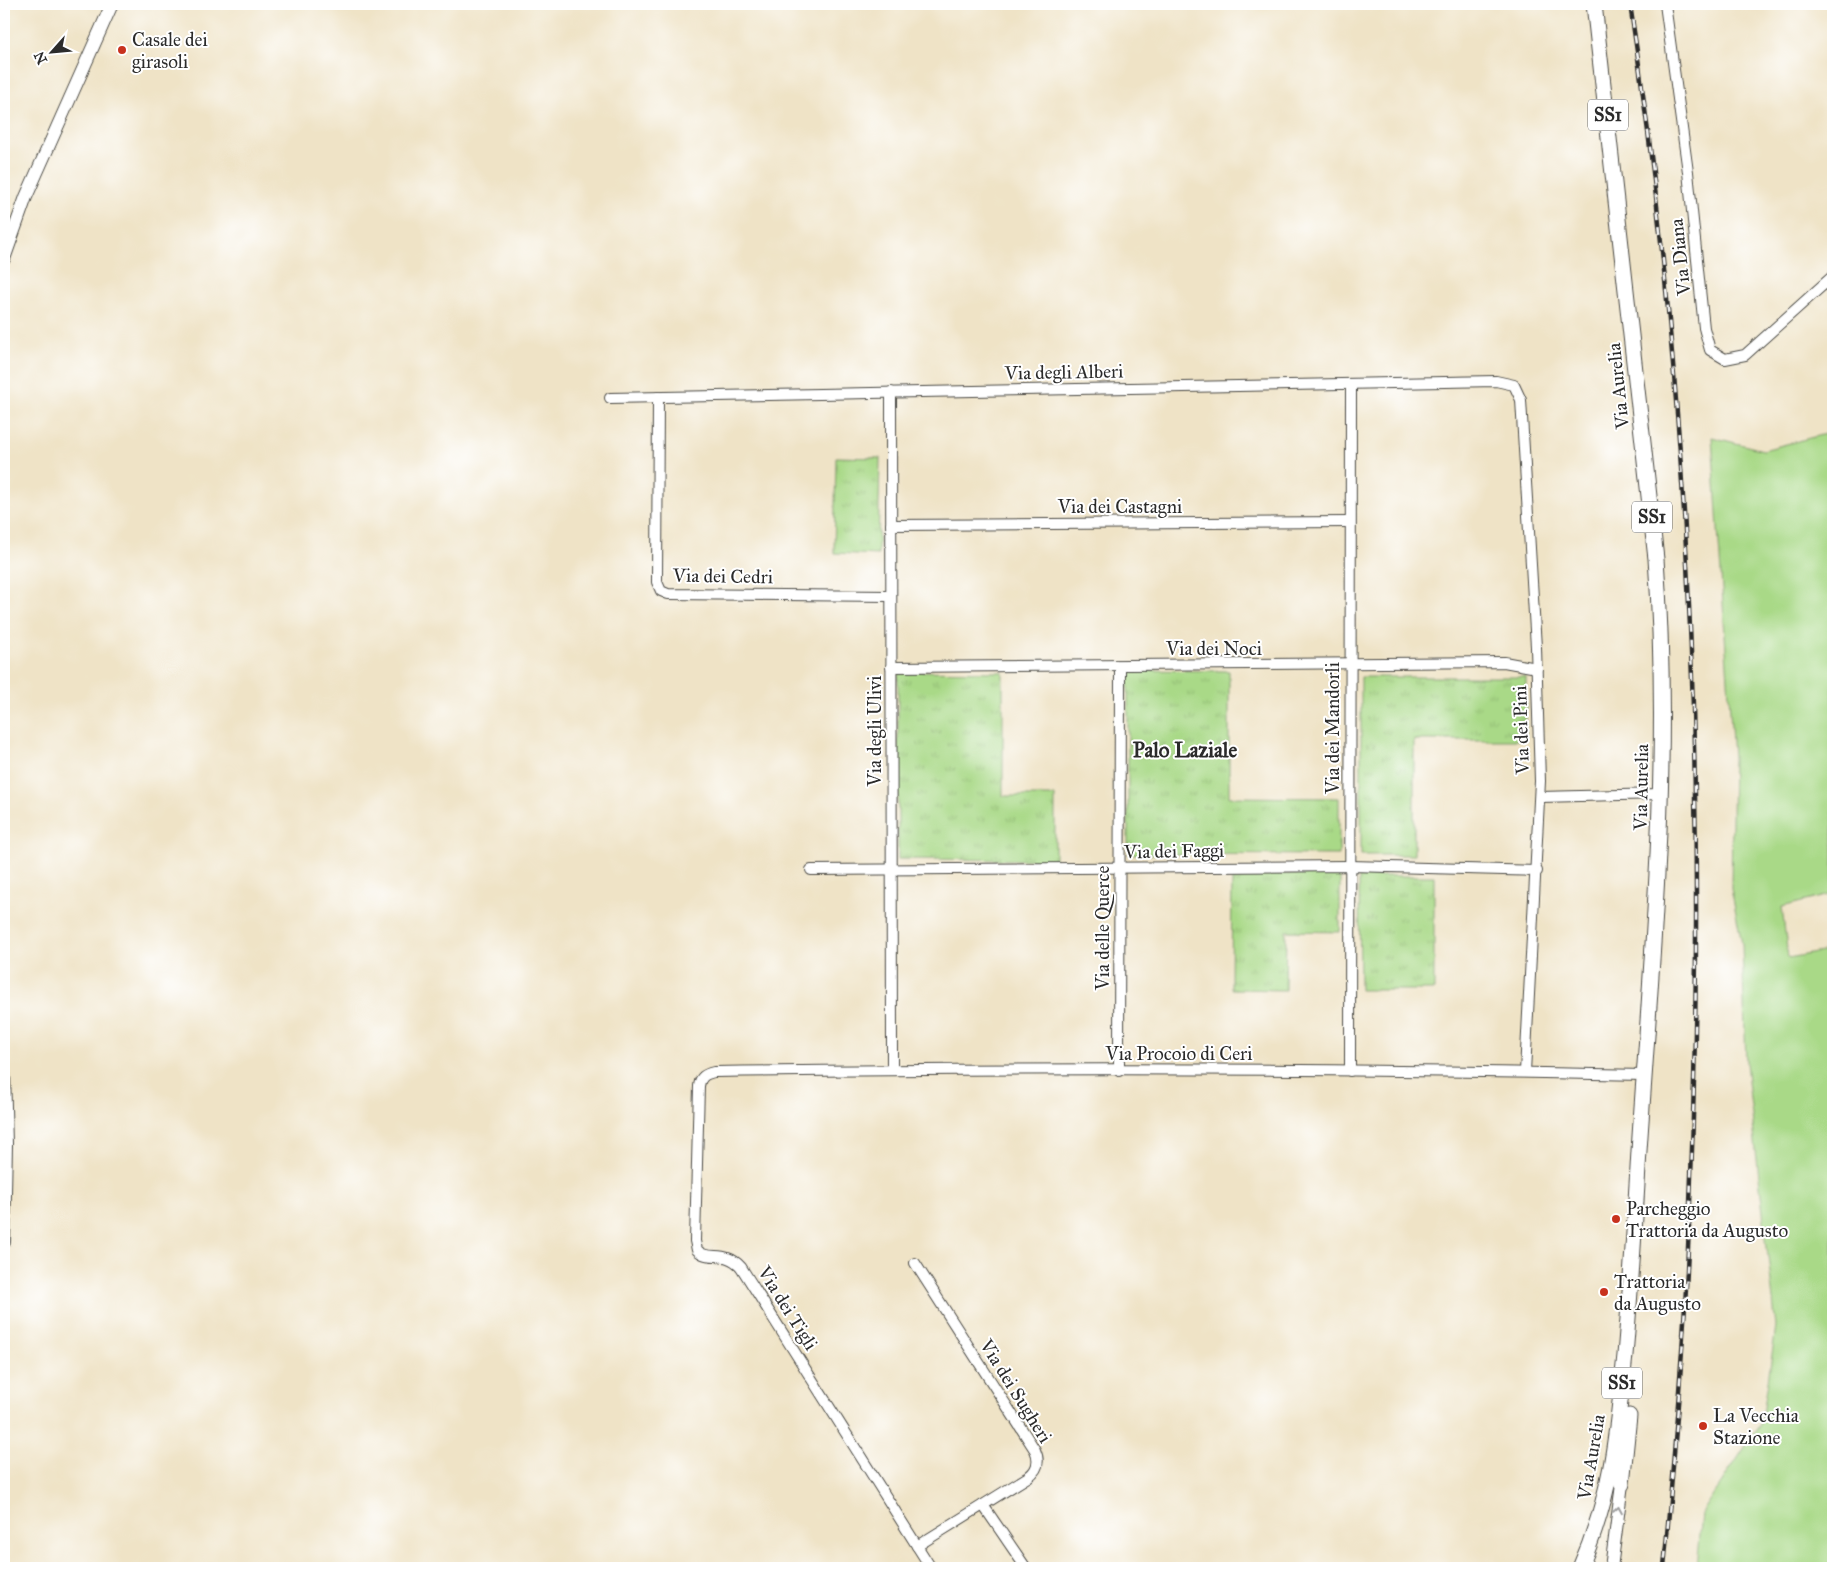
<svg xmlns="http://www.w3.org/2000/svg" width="1837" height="1572" viewBox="0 0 1837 1572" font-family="'IM FELL Great Primer',serif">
  <defs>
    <pattern id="grass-tufts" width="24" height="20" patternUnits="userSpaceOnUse" patternTransform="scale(1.25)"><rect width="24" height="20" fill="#a9d987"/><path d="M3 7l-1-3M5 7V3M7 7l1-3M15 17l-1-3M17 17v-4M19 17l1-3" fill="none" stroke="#92ba75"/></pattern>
  </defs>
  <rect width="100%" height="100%" fill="#fff"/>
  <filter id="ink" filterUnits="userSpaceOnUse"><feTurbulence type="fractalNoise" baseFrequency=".02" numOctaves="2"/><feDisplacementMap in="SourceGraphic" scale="10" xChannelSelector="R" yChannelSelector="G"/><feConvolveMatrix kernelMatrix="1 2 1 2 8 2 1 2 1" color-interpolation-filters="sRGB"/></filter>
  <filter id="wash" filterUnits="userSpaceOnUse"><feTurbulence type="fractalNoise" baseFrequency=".0096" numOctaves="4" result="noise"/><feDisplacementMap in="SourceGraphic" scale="20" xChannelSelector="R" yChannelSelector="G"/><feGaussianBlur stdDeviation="1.12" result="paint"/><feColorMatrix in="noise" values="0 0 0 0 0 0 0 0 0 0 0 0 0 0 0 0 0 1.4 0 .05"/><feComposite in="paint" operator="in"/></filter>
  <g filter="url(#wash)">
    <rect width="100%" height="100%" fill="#efe3c6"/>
    <g fill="url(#grass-tufts)" stroke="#6a8259">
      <polygon points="836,457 880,458 878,555 834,553"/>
      <polygon points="1128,670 1229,671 1229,797 1339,798 1339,855 1128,854"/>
      <polygon points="898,671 1003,672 1003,796 1055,796 1055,860 898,859"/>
      <polygon points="1361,677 1526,677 1526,740 1414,740 1414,855 1361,855"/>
      <polygon points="1232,873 1340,875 1340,932 1286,931 1285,990 1231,989"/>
      <polygon points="1359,876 1434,876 1434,990 1360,990"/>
    </g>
    <polygon fill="#a9d987" stroke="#6a8259" points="1833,432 1833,894 1782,907 1788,958 1833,950 1833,1568 1697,1568 1702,1513 1762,1421 1776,1327 1746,1063 1742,944 1731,888 1733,757 1712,437 1763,450"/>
  </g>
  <g filter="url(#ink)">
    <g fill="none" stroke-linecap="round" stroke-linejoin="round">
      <defs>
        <g id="minor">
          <polyline points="1665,4 1688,172 1704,328 1710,350 1725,359 1745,355 1833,276"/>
          <polyline points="891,392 892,1070"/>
          <polyline points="658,397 657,582 661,591 668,594 891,596"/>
          <polyline points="610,398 1496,381 1514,385 1521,400 1536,647 1540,781 1525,1072"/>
          <polyline points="891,525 1350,522"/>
          <polyline points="891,667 1504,662 1537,668"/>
          <polyline points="1540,797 1661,794"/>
          <polyline points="811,870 1350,866 1537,871"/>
          <polyline points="1119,1071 1120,666"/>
          <polyline points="1350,1071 1351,384"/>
          <path d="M915 1263 1035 1450C1040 1461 1038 1470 1028 1477L917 1546"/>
          <polyline points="983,1505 1026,1568"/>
          <path d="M931 1568 741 1267C725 1249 709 1262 697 1250L695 1241 699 1086C700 1077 705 1074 714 1072 1024 1068 1334 1068 1644 1075"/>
        </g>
        <g id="tertiary">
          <polyline points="4,259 26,197 112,4"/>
          <polyline points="4,1071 6,1144 4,1242"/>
          <polyline points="1611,1568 1622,1484"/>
        </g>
        <g id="primary">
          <polyline points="1622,1484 1629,1416"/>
          <path d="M1580 1568C1612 1495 1617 1433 1625 1355 1631 1287 1635 1219 1639 1151 1652 954 1671 757 1656 559L1594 4"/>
        </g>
      </defs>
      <use href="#minor" stroke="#484742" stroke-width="12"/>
      <use href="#tertiary" stroke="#484742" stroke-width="14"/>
      <use href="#primary" stroke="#484742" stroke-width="17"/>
      <use href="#minor" stroke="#fff" stroke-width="10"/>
      <use href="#tertiary" stroke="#fff" stroke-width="12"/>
      <use href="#primary" stroke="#fff" stroke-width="15"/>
      <defs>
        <path id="rail" d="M1630 4C1694 421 1708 848 1687 1270 1682 1369 1673 1469 1664 1568"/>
      </defs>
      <use href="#rail" stroke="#2b2b2b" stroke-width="4.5"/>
      <use href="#rail" stroke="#fff" stroke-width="2.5" stroke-dasharray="8" stroke-linecap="butt"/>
    </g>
    <defs><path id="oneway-chevron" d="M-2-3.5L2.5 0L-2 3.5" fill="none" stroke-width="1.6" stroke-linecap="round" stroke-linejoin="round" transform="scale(1.25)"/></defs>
    <use stroke="#a0a0a0" href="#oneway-chevron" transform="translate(1618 1510) rotate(-81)"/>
  </g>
  <g fill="#c8321e" stroke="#fff" stroke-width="2">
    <circle cx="122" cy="50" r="5"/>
    <circle cx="1616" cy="1219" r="5"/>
    <circle cx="1604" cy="1292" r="5"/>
    <circle cx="1703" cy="1426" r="5"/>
  </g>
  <g text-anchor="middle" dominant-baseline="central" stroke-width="4" stroke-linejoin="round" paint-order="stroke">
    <g fill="#fff" stroke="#6b6b6b" stroke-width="1">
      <rect x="1588" y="99.5" width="40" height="31" rx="4"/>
      <rect x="1632" y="501.5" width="40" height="31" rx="4"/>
      <rect x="1602" y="1367.5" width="40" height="31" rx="4"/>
    </g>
    <g font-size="18" font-weight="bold" fill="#2b2b2b">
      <text x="1608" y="115">SS1</text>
      <text x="1652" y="517">SS1</text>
      <text x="1622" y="1383">SS1</text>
    </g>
    <g font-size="19" fill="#2b2b2b" stroke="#fff" text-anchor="start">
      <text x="132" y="39">Casale dei<tspan x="132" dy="22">girasoli</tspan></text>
      <text x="1626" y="1208">Parcheggio<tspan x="1626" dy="22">Trattoria da Augusto</tspan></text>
      <text x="1614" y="1281">Trattoria<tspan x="1614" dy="22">da Augusto</tspan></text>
      <text x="1713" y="1415">La Vecchia<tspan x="1713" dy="22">Stazione</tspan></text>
    </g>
    <g font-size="19" fill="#2b2b2b" stroke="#fff">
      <text transform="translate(1680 257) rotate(-96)">Via Diana</text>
      <text transform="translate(1064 372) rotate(-1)">Via degli Alberi</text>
      <text transform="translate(1618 386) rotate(-96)">Via Aurelia</text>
      <text x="1120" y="506">Via dei Castagni</text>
      <text transform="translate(723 576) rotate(1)">Via dei Cedri</text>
      <text x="1214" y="648">Via dei Noci</text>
      <text transform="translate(1332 728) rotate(-90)">Via dei Mandorli</text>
      <text transform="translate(1521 730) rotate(-92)">Via dei Pini</text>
      <text transform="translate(874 731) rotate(-90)">Via degli Ulivi</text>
      <text transform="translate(1641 787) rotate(-89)">Via Aurelia</text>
      <text transform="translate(1174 851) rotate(-1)">Via dei Faggi</text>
      <text transform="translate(1102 928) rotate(-90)">Via delle Querce</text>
      <text x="1179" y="1053">Via Procoio di Ceri</text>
      <text transform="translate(788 1308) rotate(58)">Via dei Tigli</text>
      <text transform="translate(1016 1391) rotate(58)">Via dei Sugheri</text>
      <text transform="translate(1591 1457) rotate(-80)">Via Aurelia</text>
    </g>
    <g font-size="21" font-weight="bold" fill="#2b2b2b" stroke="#fff">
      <text x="1185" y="750">Palo Laziale</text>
    </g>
  </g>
  <rect width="1837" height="1572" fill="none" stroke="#fff" stroke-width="20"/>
  <g transform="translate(52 52) rotate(243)" stroke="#ffffff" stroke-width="4" paint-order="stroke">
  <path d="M0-4L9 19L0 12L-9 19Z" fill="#2b2b2b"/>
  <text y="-8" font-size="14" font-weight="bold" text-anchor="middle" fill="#2b2b2b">N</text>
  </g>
</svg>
